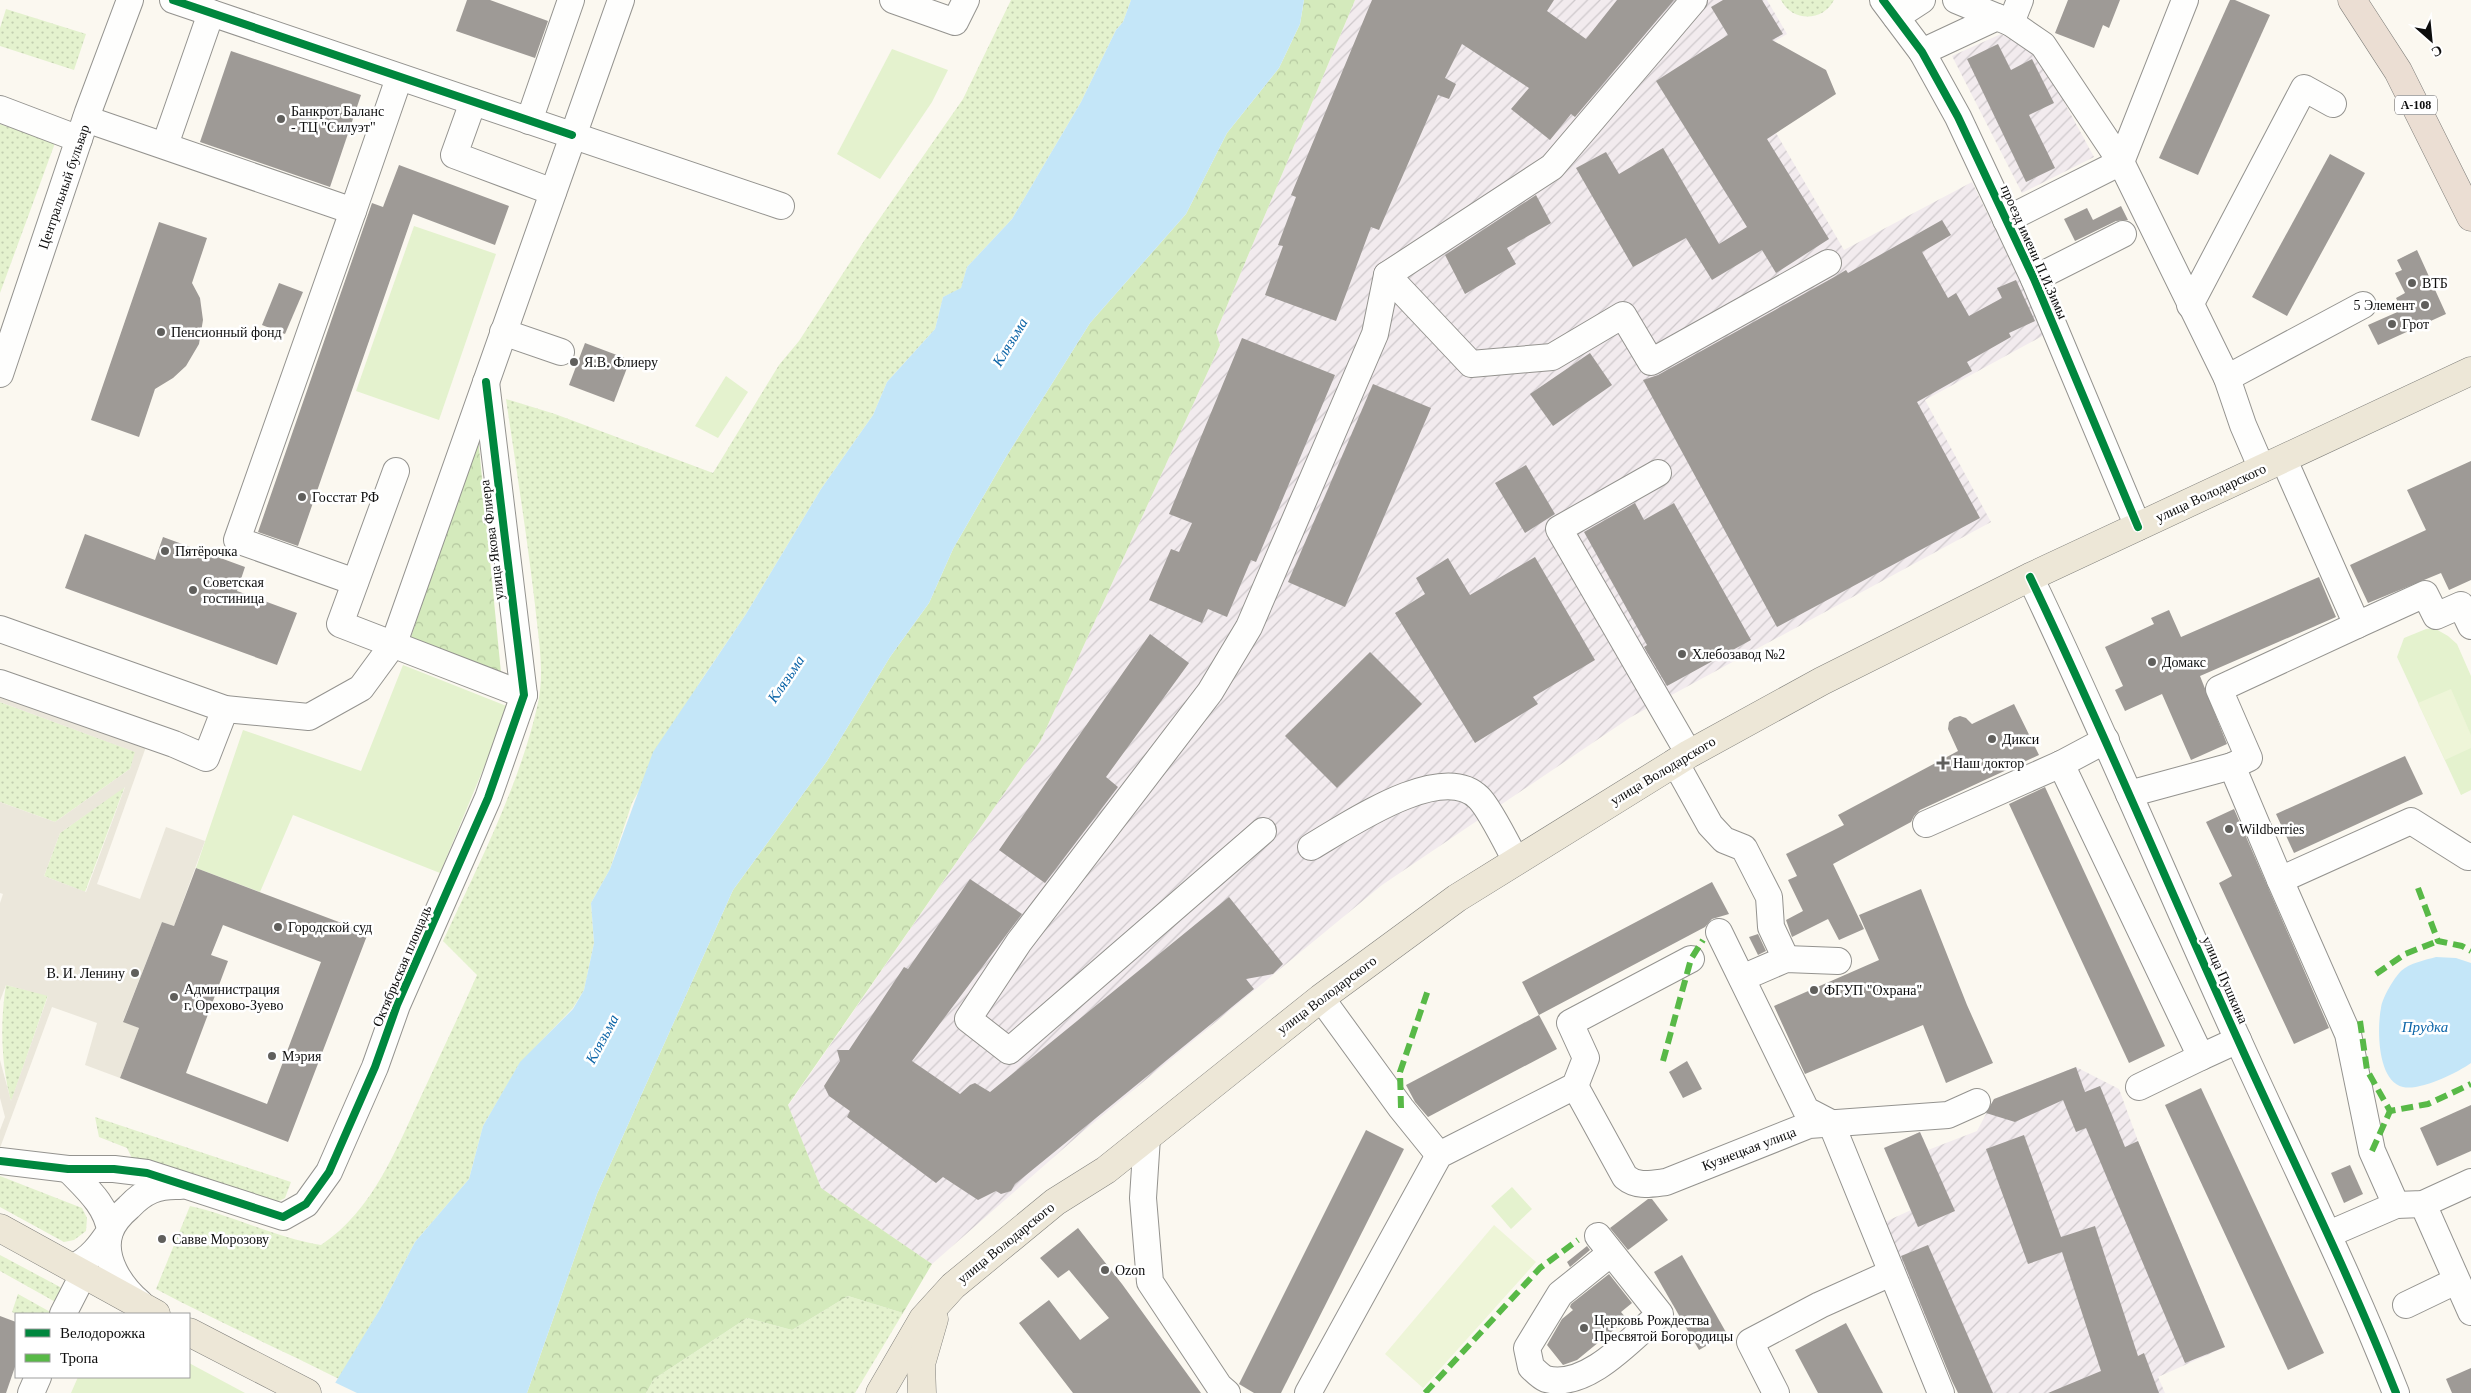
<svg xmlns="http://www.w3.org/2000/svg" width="2471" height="1393" viewBox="0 0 2471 1393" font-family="Georgia,serif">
  <defs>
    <pattern id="industrial-furrows" width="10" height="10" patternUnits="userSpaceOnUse" patternTransform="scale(1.25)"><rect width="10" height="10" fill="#f2ebee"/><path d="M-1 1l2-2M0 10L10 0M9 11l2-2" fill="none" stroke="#cec8cb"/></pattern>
    <pattern id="grass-dots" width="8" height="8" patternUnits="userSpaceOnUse" patternTransform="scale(1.25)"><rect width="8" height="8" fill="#e4f2ce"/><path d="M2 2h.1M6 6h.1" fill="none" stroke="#c2ceb0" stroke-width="1.8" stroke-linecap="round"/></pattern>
    <pattern id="forest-crowns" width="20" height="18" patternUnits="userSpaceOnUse" patternTransform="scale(1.25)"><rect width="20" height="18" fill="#d4eabc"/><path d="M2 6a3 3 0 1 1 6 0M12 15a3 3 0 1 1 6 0" fill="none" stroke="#b5c8a0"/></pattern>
  </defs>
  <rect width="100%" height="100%" fill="#fbf8f0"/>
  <g fill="url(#industrial-furrows)">
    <polygon points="1355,0 1767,0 1787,34 1736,64 1844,250 1972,182 2046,334 1925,400 1991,522 1631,717 1382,885 1080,1134 932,1264 821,1188 788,1106 1041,740 1220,345 1216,332"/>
    <polygon points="2001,34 2037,52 2094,157 2022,193 1952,56"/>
    <polygon points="2076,1067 2119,1089 2138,1141 2225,1347 2158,1377 2165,1393 1958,1393 1885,1222 1911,1210 1884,1148 1920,1132 1928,1150 1977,1131 1994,1099"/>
  </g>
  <g fill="url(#grass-dots)">
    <path d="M1011 0H1131L1123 22 1116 30 1081 102 1012 219 967 267 961 289 943 297 935 329 887 382 873 415 821 489 746 614 700 682 632 803 610 869 591 903 594 943 584 990 573 1008 520 1063 483 1126 469 1179 415 1242 380 1309 339 1379C278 1348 216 1321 156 1289L190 1206C235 1216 276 1238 321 1245 374 1210 397 1147 423 1092 441 1053 460 1014 477 975L443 941C477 868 521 782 538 703 545 671 538 636 535 605 527 536 516 467 506 399L555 414 713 473 779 365 799 341 864 241 963 99Z"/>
    <path d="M1781 0H1834C1823 22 1792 22 1781 0Z"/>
    <polygon points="6,9 86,34 74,70 0,46 0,28"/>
    <polygon points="0,124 55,143 0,293"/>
    <polygon points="0,702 136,752 130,769 55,822 0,802"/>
    <polygon points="125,786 85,892 44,876 60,833"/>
    <path d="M6 985 48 995 11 1102C1 1064 0 1022 6 985Z"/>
    <polygon points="95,1117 291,1182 285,1198 273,1204 132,1158 127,1148 99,1137"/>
    <polygon points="0,1176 82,1208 87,1218 86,1231 74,1240 64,1242 0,1207"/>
    <polygon points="0,1255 60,1287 63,1292 59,1304 0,1271"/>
    <polygon points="18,1294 54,1314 17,1314 12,1312"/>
    <polygon points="848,1296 903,1313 855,1393 646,1393 654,1379 747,1318 792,1330"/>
  </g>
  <g fill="url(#forest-crowns)">
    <polygon points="1304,0 1355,0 1216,332 1220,345 1041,740 788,1105 821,1188 932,1264 903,1313 848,1296 792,1330 747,1318 654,1379 646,1393 527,1393 597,1194 733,890 827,761 890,657 929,603 953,549 1006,457 1090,323 1186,214 1227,133 1279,68 1300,24"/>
    <polygon points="478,437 501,673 411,637"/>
  </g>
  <g fill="#e4f2ce">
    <polygon points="892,49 948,70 932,102 880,179 837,154"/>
    <polygon points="414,226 496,254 439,420 356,391"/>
    <polygon points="726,376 748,392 718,438 695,426"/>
    <polygon points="2434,628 2448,636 2457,644 2471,676 2471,790 2461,795 2397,657 2404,638 2426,629"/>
    <polygon points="403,665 509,707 440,873 293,815 260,892 196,868 243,730 361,771"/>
    <polygon points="1512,1187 1532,1209 1511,1229 1491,1206"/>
    <polygon points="189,1363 245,1393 71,1393 78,1377 189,1377"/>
  </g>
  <g fill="#eef5d8">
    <polygon points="2451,689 2471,735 2471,748 2445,760 2418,703"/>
    <polygon points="1494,1225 1536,1262 1423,1388 1385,1354"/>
  </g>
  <path fill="#ebe7db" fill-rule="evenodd" d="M0 693 147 744 97 884 140 899 166 827 205 841 174 926 162 922 123 1021 139 1028 120 1078 85 1065 97 1023 52 1007 0 1148V1130L5 1117 0 1098V1060L11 1101 48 996 6 985 0 1001V903L3 894 0 893V802L55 822 130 769 135 752 0 702ZM125 787 86 892 44 876 60 833Z"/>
  <g fill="#c4e6f8">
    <polygon points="1131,0 1304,0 1300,24 1279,68 1227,133 1186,214 1090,323 1006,457 953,549 929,603 890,657 827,761 733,890 597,1194 527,1393 329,1393 380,1309 415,1242 469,1179 483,1126 520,1062 573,1009 584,990 594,943 591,903 610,869 653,752 746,614 821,489 873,415 887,382 935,329 943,297 961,288 967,267 1012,219 1081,102 1116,30 1123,22"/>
    <path d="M2436 957 2456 958 2471 963V1063C2457 1073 2420 1091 2403 1087 2377 1081 2377 1028 2381 1008 2382 998 2394 978 2401 971 2410 963 2425 960 2436 957Z"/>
  </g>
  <polygon fill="#fbf8f0" points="334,1382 357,1393 326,1393"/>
  <g fill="#9e9a96" fill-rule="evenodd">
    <polygon points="467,0 490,0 548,21 535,58 456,31"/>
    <polygon points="1372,0 1554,0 1547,11 1586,39 1617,0 1674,0 1575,117 1571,114 1550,140 1511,109 1529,88 1462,44 1445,78 1456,84 1449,99 1438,95 1379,230 1371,227 1336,321 1265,295 1283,246 1278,245 1296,197 1291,195"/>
    <polygon points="1723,0 1762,0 1783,34 1772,40 1826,70 1836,94 1767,139 1829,239 1776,273 1762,250 1712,280 1686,238 1633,267 1576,168 1606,152 1619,174 1663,148 1719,244 1747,227 1656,81 1728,35 1711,7"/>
    <polygon points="2068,0 2120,0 2109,28 2103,25 2094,48 2055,33"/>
    <polygon points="2230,0 2235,0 2270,15 2198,175 2159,158"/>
    <polygon points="1998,44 2011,70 2032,59 2054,103 2029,115 2055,168 2026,182 1967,59"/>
    <polygon points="231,51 361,95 330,187 200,142"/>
    <polygon points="2330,154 2365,173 2287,316 2252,297"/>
    <polygon points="399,165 509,206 495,245 413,214 298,546 258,532 372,203 383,207"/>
    <polygon points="1536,195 1551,223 1507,248 1516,264 1465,294 1445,255"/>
    <polygon points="2121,206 2128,220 2116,221 2075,241 2064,219 2087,208 2093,220"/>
    <polygon points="1942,220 1951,235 1922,252 1948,298 1956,293 1969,316 2002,298 1997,288 2016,280 2035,321 2009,333 2011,337 1967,362 1972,371 1917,402 1980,518 1777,627 1643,380 1658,375 1836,276 1846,270 1848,273"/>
    <polygon points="159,222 207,238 192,283 200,298 203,320 199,344 186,366 173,378 155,389 139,437 91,420"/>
    <polygon points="2417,250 2446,314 2378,345 2368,325 2402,310 2396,298 2405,293 2395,273 2402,270 2397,260"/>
    <polygon points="279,283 303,292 285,334 262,325"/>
    <polygon points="1242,338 1335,375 1256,562 1251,560 1227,617 1208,609 1202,623 1149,600 1171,549 1179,552 1192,523 1169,514"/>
    <polygon points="585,343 630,360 614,402 569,385"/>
    <polygon points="1590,353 1612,385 1553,426 1530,394"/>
    <polygon points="1373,384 1431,408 1345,607 1288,582"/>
    <polygon points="2471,461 2471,580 2449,590 2441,573 2368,603 2350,565 2426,530 2407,490"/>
    <polygon points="1526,465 1555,514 1525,533 1495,483"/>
    <polygon points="1635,503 1644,520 1674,503 1751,640 1667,686 1644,647 1647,645 1584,532"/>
    <polygon points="85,534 155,560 163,537 245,567 237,591 297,613 277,665 65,588"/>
    <polygon points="1535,557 1595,660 1533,697 1538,704 1475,743 1395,613 1425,594 1416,578 1448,558 1470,595"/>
    <polygon points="2319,577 2336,617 2200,676 2227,744 2191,760 2162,694 2125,711 2115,690 2123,686 2105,647 2154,624 2151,618 2169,610 2181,637"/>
    <polygon points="1150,634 1189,663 1106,777 1118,787 1045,883 999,850"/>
    <polygon points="1370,652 1422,704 1337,788 1285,736"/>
    <polygon points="2014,704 2039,755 1920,810 1914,816 1911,822 1833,864 1864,929 1839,940 1828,919 1792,937 1786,920 1803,911 1788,880 1797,876 1786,854 1844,825 1838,815 1958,751 1948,729 1949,722 1954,718 1960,716 1966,718 1972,724"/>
    <polygon points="2405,756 2423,794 2294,853 2276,814"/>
    <polygon points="2045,787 2165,1046 2129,1063 2009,804"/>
    <polygon points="2234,809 2329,1028 2294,1044 2219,883 2232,876 2206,822"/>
    <path d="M196 868 368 933 288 1142 120 1078 139 1028 123 1022 162 922 174 926ZM223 925 321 962 267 1104 186 1073 228 961 211 955Z"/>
    <polygon points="970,879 1022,914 912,1061 960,1094 970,1085 975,1083 990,1092 1229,897 1283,964 1273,974 1246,979 1254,989 1015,1184 1011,1191 1001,1194 996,1191 978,1200 943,1177 936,1183 847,1117 850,1111 829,1096 824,1086 840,1061 837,1050 849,1050 904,967 908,969"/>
    <polygon points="1712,882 1729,914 1712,919 1705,927 1539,1015 1522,982"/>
    <polygon points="1921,889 1967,1005 1993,1063 1946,1083 1923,1025 1805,1074 1774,1006 1879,960 1859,915"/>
    <polygon points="1758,934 1766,951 1758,955 1749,937"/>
    <polygon points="1539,1015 1557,1049 1428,1117 1415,1102 1406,1085"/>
    <polygon points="1687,1061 1702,1089 1683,1098 1669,1072"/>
    <polygon points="2076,1067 2085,1092 2100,1086 2125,1147 2138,1141 2225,1347 2185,1363 2086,1128 2076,1132 2063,1100 2015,1122 1986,1113 1994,1099"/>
    <polygon points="2201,1088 2324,1353 2288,1370 2165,1105"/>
    <polygon points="2471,1105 2471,1151 2437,1166 2420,1128"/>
    <polygon points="1366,1130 1404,1149 1281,1393 1254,1393 1239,1384"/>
    <polygon points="1920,1132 1955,1211 1918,1227 1884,1148"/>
    <polygon points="2024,1135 2061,1237 2095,1226 2138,1356 2144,1353 2159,1393 2048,1393 2101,1371 2062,1252 2028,1264 1986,1149"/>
    <polygon points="2350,1165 2363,1194 2344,1203 2331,1173"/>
    <polygon points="1648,1199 1652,1199 1668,1220 1628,1250 1610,1228"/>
    <polygon points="1078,1228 1122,1284 1201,1393 1073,1393 1019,1323 1049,1300 1080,1340 1109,1318 1069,1270 1058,1278 1040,1258"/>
    <polygon points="1928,1245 1993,1393 1958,1393 1952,1381 1901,1256"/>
    <polygon points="1587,1246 1590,1250 1570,1267 1567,1262"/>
    <polygon points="1682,1255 1727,1334 1699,1350 1654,1272"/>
    <polygon points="1609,1274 1632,1303 1621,1312 1627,1319 1577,1360 1563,1365 1547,1345 1562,1319 1573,1310 1570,1307 1571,1304"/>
    <polygon points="0,1316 16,1322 16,1364 6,1393 0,1393"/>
    <polygon points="1846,1323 1883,1393 1818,1393 1795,1350"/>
    <polygon points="2471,1368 2471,1393 2452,1393 2446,1379"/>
  </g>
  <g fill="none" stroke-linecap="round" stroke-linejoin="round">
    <defs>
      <g id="minor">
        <polyline points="173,0 781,206"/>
        <polyline points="893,0 955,22 966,0"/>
        <polyline points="1694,0 1552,167 1387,275 1471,364 1552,357 1623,315 1651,362 1828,263"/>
        <polyline points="1883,0 1922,52 1958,117 2034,279 2138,527"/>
        <polyline points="1956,0 1997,17"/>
        <polyline points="1896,17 1922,0"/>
        <polyline points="2011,23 2020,0"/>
        <polyline points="1922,52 1997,17 2011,23 2043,45 2121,162 2227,378 2363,305"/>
        <polyline points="473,102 454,155 553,192"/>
        <polyline points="0,109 79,139"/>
        <polyline points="86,119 353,211 399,78"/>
        <polyline points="529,121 571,0"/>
        <polyline points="165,145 211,13"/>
        <polyline points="353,211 237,540 355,582"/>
        <polyline points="2006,220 2121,162 2185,0"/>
        <polyline points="2034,279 2123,234"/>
        <polyline points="2190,305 2304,88 2333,104"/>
        <polyline points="503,332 561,352"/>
        <polyline points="0,374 88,112 130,0"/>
        <polyline points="2227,378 2243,425 2262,469"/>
        <polyline points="2284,460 2357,625 2425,594 2436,616 2461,605 2471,626"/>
        <polyline points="396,471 340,624 524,695"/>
        <polyline points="1658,473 1559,529 1689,754"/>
        <path d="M2030 577C2103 729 2168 886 2238 1040 2291 1158 2349 1273 2396 1393"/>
        <polyline points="0,629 225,709 309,717 361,688 394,643 621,0"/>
        <polyline points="0,683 174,744 206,758 225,709"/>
        <polyline points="1675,762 1710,825 1724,840 1744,848 1769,897 1771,927 1786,959"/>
        <polyline points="2061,764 2201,1057 2238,1040"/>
        <polyline points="2232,766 2280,880 2411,821 2468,857 2471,856"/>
        <polyline points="2129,794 2232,766 2249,758 2219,689 2357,625"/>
        <polyline points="1926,824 2061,764 2106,740"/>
        <polyline points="1263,831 1009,1051 968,1019 1019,942 1210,692 1249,627 1375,334 1387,275"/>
        <path d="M1311 847C1347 826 1442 760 1479 798 1490 809 1508 846 1516 861"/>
        <polyline points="2280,880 2348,1034 2372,1151 2396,1205"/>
        <polyline points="1719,932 1806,1110 1831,1123 1941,1393"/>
        <polyline points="1742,978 1786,959 1838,961"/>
        <polyline points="1321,998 1401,1108 1439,1155"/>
        <path d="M1575 1086 1625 1177C1637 1187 1650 1184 1666 1182L1809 1125 1948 1115 1977 1102"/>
        <polyline points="2139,1087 2201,1057"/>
        <polyline points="1147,1137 1143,1198 1150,1282 1219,1386 1227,1393"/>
        <polyline points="0,1161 68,1169 114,1169 147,1173 283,1217 306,1204 329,1172 375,1067 397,1005 488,798 524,695 486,382"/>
        <path d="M68 1169C85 1187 107 1205 110 1231 100 1246 91 1258 74 1267"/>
        <polyline points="2423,1204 2471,1312"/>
        <polyline points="2329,1234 2396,1205 2423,1204 2471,1182"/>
        <path d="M1598 1236 1660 1314C1632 1338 1587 1390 1546 1379 1541 1377 1535 1371 1531 1367L1527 1348 1560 1294 1611 1253"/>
        <path d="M140 1303C121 1287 101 1258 110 1232 113 1223 122 1213 129 1207 144 1191 158 1185 180 1186"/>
        <polyline points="2406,1305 2456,1281"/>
        <polyline points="63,1314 84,1273"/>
        <polyline points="31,1393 38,1377"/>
        <polyline points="1308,1393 1439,1155 1575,1086 1586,1058 1570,1023 1691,959"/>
        <polyline points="1776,1393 1750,1342 1820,1305 1891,1273"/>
      </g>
      <g id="major">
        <polyline points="0,1228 156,1314"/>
        <polyline points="189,1332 307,1393"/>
        <polyline points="880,1393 923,1319 953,1286 1055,1202 1106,1170 1321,998 1457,898 1689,754 1822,681 2030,577 2471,371"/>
        <polyline points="922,1393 921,1364 934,1319"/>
      </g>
      <polyline id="highway" points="2352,0 2398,71 2471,217"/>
    </defs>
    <use href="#minor" stroke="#94938f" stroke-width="28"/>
    <use href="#major" stroke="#81807c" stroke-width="29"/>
    <use href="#highway" stroke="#81807c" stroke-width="29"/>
    <use href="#minor" stroke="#fefefd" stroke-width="26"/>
    <use href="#major" stroke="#ede7d7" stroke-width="28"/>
    <use href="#highway" stroke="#ebded3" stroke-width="28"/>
    <g stroke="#58b947" stroke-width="6" stroke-dasharray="12 6" stroke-linecap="butt">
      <polyline points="2418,888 2438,941 2462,946 2471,951"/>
      <polyline points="2376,974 2405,954 2438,941"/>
      <polyline points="2360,1021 2367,1070 2390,1111 2428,1104 2471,1084"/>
      <polyline points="1663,1061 1691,959 1703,940"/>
      <polyline points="1401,1108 1400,1072 1428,990"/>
      <polyline points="2372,1151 2390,1111"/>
      <polyline points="1425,1393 1540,1268 1578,1240"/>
    </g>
    <defs>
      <g id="cycleway">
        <polyline points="173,0 572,135"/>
        <polyline points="1883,0 1922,52 1958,117 2034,279 2138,527"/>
        <path d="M2030 577C2103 729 2168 886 2238 1040 2291 1158 2349 1273 2396 1393"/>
        <polyline points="0,1161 68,1169 114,1169 147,1173 283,1217 306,1204 329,1172 375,1067 397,1005 488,798 524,695 486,382"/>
      </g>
    </defs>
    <use href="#cycleway" stroke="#fff" stroke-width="11"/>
    <use href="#cycleway" stroke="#00873e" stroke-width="8"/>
  </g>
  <g fill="#605f5c" stroke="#fff" stroke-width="2">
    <circle cx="281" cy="119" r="5"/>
    <circle cx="2412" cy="283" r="5"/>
    <circle cx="2425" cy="305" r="5"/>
    <circle cx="2392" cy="324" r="5"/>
    <circle cx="161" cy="332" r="5"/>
    <circle cx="574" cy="362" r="5"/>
    <circle cx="302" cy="497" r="5"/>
    <circle cx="165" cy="551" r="5"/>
    <circle cx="193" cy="590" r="5"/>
    <circle cx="1682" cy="654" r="5"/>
    <circle cx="2152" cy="662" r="5"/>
    <circle cx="1992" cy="739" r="5"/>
    <path d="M1940.5 755.5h5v5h5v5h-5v5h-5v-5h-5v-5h5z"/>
    <circle cx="2229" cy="829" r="5"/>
    <circle cx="278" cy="927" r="5"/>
    <circle cx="135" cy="973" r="5"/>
    <circle cx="1814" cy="990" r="5"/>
    <circle cx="174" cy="997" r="5"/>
    <circle cx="272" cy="1056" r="5"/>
    <circle cx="162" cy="1239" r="5"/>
    <circle cx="1105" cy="1270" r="5"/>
    <circle cx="1584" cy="1328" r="5"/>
  </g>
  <g text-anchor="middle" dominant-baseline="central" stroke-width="5" stroke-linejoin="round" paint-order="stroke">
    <rect fill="#fff" stroke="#565656" stroke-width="1" x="2395" y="95.5" width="42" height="19" rx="4"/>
    <g font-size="12" font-weight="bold" fill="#0d0d0d">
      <text x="2416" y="105">А-108</text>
    </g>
    <g font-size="14" fill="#0d0d0d" stroke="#fff" text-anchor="start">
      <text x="291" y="111">Банкрот Баланс<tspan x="291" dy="16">- ТЦ "Силуэт"</tspan></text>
      <text x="2422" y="283">ВТБ</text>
      <text x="2415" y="305" text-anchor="end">5 Элемент</text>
      <text x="2402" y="324">Грот</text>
      <text x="171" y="332">Пенсионный фонд</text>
      <text x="584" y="362">Я.В. Флиеру</text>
      <text x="312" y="497">Госстат РФ</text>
      <text x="175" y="551">Пятёрочка</text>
      <text x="203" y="582">Советская<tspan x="203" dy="16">гостиница</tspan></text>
      <text x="1692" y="654">Хлебозавод №2</text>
      <text x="2162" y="662">Домакс</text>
      <text x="2002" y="739">Дикси</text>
      <text x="1953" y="763">Наш доктор</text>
      <text x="2239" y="829">Wildberries</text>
      <text x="288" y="927">Городской суд</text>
      <text x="125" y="973" text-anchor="end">В. И. Ленину</text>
      <text x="184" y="989">Администрация<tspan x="184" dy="16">г. Орехово-Зуево</tspan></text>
      <text x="1824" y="990">ФГУП "Охрана"</text>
      <text x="282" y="1056">Мэрия</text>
      <text x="172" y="1239">Савве Морозову</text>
      <text x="1115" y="1270">Ozon</text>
      <text x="1594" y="1320">Церковь Рождества<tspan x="1594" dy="16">Пресвятой Богородицы</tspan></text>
    </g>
    <g font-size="14" fill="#0d0d0d" stroke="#fff">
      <text transform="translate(64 187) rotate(-71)">Центральный бульвар</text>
      <text transform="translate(2034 252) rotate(66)">проезд имени П.И.Зимы</text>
      <text transform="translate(2211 493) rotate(-25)">улица Володарского</text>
      <text transform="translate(492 540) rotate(-97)">улица Якова Флиера</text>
      <text transform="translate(1663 771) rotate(-31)">улица Володарского</text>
      <text transform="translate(402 966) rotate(-67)">Октябрьская площадь</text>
      <text transform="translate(2225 980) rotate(66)">улица Пушкина</text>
      <text transform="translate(1327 995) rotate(-37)">улица Володарского</text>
      <text transform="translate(1749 1149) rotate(-21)">Кузнецкая улица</text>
      <text transform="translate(1006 1243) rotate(-39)">улица Володарского</text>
    </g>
    <g font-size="15" font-style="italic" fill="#0c65a8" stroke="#fff">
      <text transform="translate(1010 342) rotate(-59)">Клязьма</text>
      <text transform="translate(786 679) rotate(-56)">Клязьма</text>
      <text x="2425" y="1027">Прудка</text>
      <text transform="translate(602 1039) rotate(-62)">Клязьма</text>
    </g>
  </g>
  <rect x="15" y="1313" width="175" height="65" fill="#ffffff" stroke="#9e9e9e"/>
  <rect x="25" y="1329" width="25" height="8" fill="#00873e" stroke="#9e9e9e"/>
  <text x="60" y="1338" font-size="15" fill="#0d0d0d">Велодорожка</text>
  <rect x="25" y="1354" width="25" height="8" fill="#58b947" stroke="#9e9e9e"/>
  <text x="60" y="1363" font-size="15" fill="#0d0d0d">Тропа</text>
  <g transform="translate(2431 40) rotate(153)" stroke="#ffffff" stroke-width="4" paint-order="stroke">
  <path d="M0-4L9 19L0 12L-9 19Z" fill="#0d0d0d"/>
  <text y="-8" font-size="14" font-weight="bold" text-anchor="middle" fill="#0d0d0d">С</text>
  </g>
</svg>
